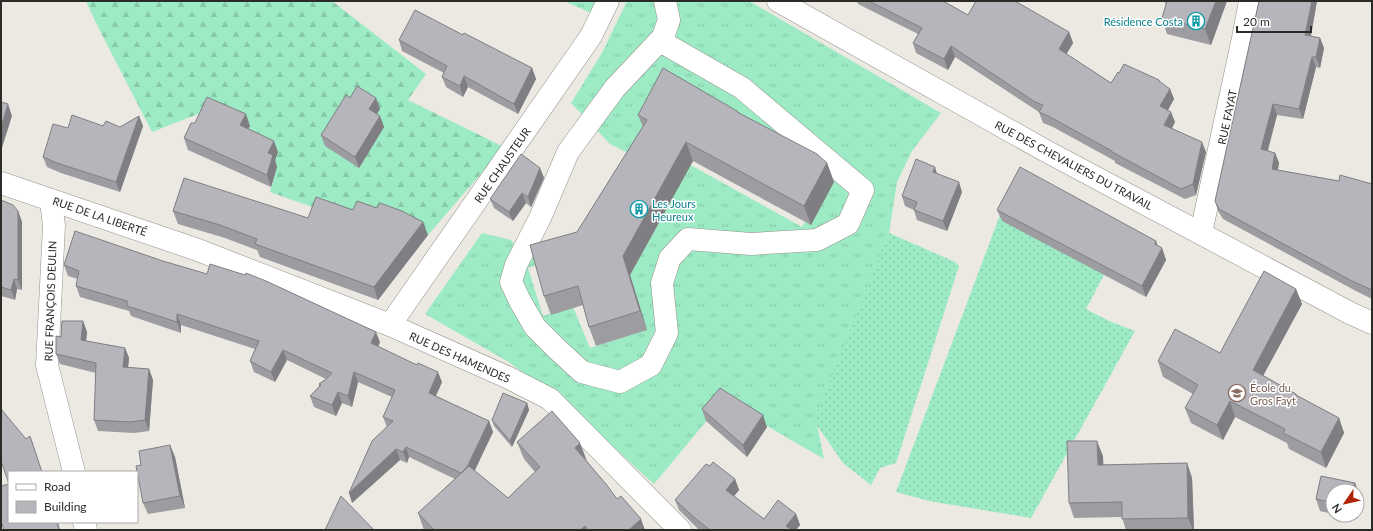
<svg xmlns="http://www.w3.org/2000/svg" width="1373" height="531" viewBox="0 0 1373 531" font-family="Lato,sans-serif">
  <defs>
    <pattern id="grass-tufts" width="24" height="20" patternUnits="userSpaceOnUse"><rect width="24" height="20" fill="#9cebc4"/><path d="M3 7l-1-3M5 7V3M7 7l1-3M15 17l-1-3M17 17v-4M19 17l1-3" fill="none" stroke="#87caa8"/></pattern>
    <pattern id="forest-firs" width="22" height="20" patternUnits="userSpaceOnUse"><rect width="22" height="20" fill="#9cebc4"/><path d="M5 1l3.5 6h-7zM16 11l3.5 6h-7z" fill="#87caa8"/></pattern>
    <pattern id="garden-dots" width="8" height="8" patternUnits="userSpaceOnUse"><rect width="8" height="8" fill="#9cebc4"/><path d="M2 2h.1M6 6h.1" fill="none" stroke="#87caa8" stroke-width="1.8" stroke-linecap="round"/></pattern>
  </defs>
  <rect width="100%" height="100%" fill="#ebe9e2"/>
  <g fill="url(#grass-tufts)">
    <polygon points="564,1 608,1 600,17"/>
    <polygon points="627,1 749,1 941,113 912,151 897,182 889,233 817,425 824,459 767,426 724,400 654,484 558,397 507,361 425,314 482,233 511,240 521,255 558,257 528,268 543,316 573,307 590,348 637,333 623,276 687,163 802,227 832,177 664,91 630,154 610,144 571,103 602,53"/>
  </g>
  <polygon fill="url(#forest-firs)" points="86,1 332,1 426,74 408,100 504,147 428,235 358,223 270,192 277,167 245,137 250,126 211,109 152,132 97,25"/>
  <g fill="url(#garden-dots)">
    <polygon points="1000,215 1105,273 1086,309 1109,321 1135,331 1031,518 929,501 896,492"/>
    <polygon points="889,233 955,262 959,266 896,463 880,468 871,485 843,463 814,421"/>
  </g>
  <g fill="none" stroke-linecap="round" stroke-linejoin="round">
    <defs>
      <g id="minor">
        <polyline points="778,1 1046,151 1350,313 1372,323"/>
        <polyline points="660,41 742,88 863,190 848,224 817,240 751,244 688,239 670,258 662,283 667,333 651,365 620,382 582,372 556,348 535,327 520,301 511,282 516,265 540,218 568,152 615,88 663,37 669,20 665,1"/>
        <polyline points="1,183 198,250 390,325 509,378 550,399 680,530"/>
        <polyline points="51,200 54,226 47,365 74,472"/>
        <polyline points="1201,233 1243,38 1250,1"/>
        <polyline points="390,325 591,36 608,1"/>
        <polyline points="84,522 86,530"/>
      </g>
    </defs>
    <use href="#minor" stroke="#94928c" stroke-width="23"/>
    <use href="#minor" stroke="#fff" stroke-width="22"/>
  </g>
  <g fill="#9c9ca1">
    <polygon points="856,1 943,1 968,15 1069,32 1073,43 1066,54 1111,83 1119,73 1159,80 1160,82 1170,89 1174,99 1168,110 1175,122 1172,128 1206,152 1196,195 1185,199 1115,163 1115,161 1053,127 1043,123 1039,112 955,57 948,70 916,53 913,43 918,34 858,4 857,2"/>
    <polygon points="1164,1 1227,1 1211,45 1167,34 1162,18 1166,4 1165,3"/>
    <polygon points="1259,1 1317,1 1311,36 1320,38 1324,48 1320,68 1316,67 1303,119 1277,115 1268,151 1275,153 1279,163 1278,170 1339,181 1372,184 1372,299 1356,291 1223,219 1218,211 1215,201"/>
    <polygon points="463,35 532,68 536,79 518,114 468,87 463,97 446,87 442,77 444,73 402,51 399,40"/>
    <polygon points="350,98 376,98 380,109 377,114 380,116 384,127 359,168 325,146 321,135"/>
    <polygon points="737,111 738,112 827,163 834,182 811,225 693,161 630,275 647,330 596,346 589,327 583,305 551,315 544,296 577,232 643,127 638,115"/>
    <polygon points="139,116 143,126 120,192 61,173 47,167 43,157 68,128 103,126 120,127"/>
    <polygon points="250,126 248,129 278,152 275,160 277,167 271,187 188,150 184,138"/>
    <polygon points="540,168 544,178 531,207 526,203 513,221 494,208 490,199"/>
    <polygon points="937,173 962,192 947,231 917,220 914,210 905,206 902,196"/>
    <polygon points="1,200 18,211 22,222 22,290 17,289 15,300 1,296"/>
    <polygon points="997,210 1158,246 1162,248 1166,260 1146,297 1002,221"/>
    <polygon points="173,211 308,218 428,235 378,300 260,257 257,250 225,238 178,224"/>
    <polygon points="64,265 380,342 378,346 442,382 436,396 489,421 493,432 474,471 508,498 535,472 524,459 517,442 587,461 617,499 645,530 424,530 418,513 455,479 409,457 407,463 400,460 352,503 387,427 383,417 392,397 358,382 352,407 342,403 336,416 314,407 310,396 319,386 319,384 326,379 287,360 275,382 254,372 250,361 255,349 181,325 181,333 131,316 129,311 80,297 76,286 78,279 68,276"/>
    <polygon points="1296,289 1302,304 1263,376 1296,394 1297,396 1339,418 1344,433 1326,468 1289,449 1287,443 1235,417 1223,440 1191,423 1185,408 1193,394 1163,377 1158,361 1220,353"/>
    <polygon points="83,321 87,332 86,341 125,348 129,358 128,367 149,369 153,380 149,431 134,433 98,431 94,420 96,373 60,364 56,354 61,337"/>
    <polygon points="527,403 529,410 512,447 494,426 492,420"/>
    <polygon points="702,409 767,427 747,457 706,421"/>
    <polygon points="170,445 175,457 185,508 148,514 143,503"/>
    <polygon points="1103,456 1103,465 1187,463 1192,478 1194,530 1126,530 1122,517 1074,518 1069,503"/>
    <polygon points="1321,476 1355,483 1361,499 1357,519 1338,515 1357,515 1357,491 1333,491 1333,514 1320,511 1316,499"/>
    <polygon points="735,479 739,490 734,496 764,519 796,514 800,525 796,530 699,530 679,510 675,500"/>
  </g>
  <g fill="#7f7f83">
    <polygon points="1216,1 1227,1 1211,45 1205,29"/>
    <polygon points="1312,1 1317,1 1309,46 1305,35"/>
    <polygon points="1069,32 1073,43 1063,60 1059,49"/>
    <polygon points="1320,38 1324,48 1320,68 1316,57"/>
    <polygon points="951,46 955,57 948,70 944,59"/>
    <polygon points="1312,57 1316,67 1303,119 1299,109"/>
    <polygon points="532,68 536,79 518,114 514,104"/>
    <polygon points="464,76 468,87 463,97 460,86"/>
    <polygon points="1170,89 1174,99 1164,117 1160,106"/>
    <polygon points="376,98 380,109 373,120 369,109"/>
    <polygon points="8,104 12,116 1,151 1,127"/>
    <polygon points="1273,104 1277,115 1265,159 1261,149"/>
    <polygon points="1171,112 1175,122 1168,135 1164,125"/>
    <polygon points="246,114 250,126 244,137 240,125"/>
    <polygon points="139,116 143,126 120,192 116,182"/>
    <polygon points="380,116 384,127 359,168 355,157"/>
    <polygon points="274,141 278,152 275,160 277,167 271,187 267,175 268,153"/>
    <polygon points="686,142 693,161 630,275 647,330 640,311 623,256"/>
    <polygon points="1202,142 1206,152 1196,195 1193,184"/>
    <polygon points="1275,153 1279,163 1276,179 1272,169"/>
    <polygon points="827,163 834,182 811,225 804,206"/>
    <polygon points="935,167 938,177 933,172"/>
    <polygon points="540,168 544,178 531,207 528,197"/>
    <polygon points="959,182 962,192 947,231 943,221"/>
    <polygon points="522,193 526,203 513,221 509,212"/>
    <polygon points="18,211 22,222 22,290 18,280"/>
    <polygon points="423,222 428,235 378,300 374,287"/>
    <polygon points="1156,241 1160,252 1162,248 1166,260 1146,297 1142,286 1155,244"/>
    <polygon points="14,279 17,289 15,300 11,290"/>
    <polygon points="1296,289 1302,304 1258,385 1253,370"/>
    <polygon points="177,314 181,325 181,333 177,322"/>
    <polygon points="83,321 87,332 85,351 81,340"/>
    <polygon points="376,332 380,342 375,354 371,343"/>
    <polygon points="125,348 129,358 127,378 123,367"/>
    <polygon points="283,350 287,360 275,382 271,372"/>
    <polygon points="149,369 153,380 149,431 145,420"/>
    <polygon points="354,372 358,382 352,407 348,396"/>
    <polygon points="438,372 442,382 432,404 429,393"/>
    <polygon points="338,392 342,403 336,416 332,405"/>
    <polygon points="1230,401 1235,417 1223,440 1217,425"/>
    <polygon points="527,403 529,410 512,447 510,441"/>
    <polygon points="763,415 767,427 747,457 743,445"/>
    <polygon points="1339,418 1344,433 1326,468 1321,452"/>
    <polygon points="489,421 493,432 468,485 464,475"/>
    <polygon points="1097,441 1103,456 1104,480 1098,465"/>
    <polygon points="580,443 587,461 575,448"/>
    <polygon points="170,445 175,457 185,508 180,496"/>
    <polygon points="406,447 409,457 407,463 403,452"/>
    <polygon points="396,449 400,460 352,503 349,493"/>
    <polygon points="1187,463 1192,478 1194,530 1193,530 1188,518"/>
    <polygon points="735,479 739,490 730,501 726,490"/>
    <polygon points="1355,483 1361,499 1357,519 1356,515 1357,515 1357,491 1356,491 1354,486"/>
    <polygon points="796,514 800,525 796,530 788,530 786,526"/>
    <polygon points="641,519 645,530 629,530"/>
    <polygon points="57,522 58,522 60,530 59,530"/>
    <polygon points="585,526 586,530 580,530"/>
  </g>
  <g fill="#b5b5bb" stroke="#7f7f83">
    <polygon points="869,1 943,1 968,15 976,1 1015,1 1069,32 1059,49 1111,83 1118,72 1119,73 1124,64 1159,80 1159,81 1170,89 1160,106 1171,112 1164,125 1202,142 1193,184 1181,189 1112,152 1112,151 1050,117 1039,112 1043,105 1035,102 951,46 944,59 913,43 922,28"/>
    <polygon points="1167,1 1216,1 1205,29 1162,18"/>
    <polygon points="1259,1 1312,1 1305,35 1320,38 1316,57 1312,57 1299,109 1273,104 1261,149 1275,153 1272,169 1339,181 1340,175 1372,184 1372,290 1352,281 1219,209 1215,201"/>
    <polygon points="415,10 463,35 464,33 532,68 514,104 464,76 460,86 442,77 447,66 399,40"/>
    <polygon points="663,68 737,111 737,112 817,154 827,163 804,206 686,142 623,256 640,311 589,327 578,286 544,296 530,245 577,232 647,120 638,115"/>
    <polygon points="357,86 376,98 369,109 380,116 355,157 321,135 346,95 350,98"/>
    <polygon points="207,97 246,114 240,125 274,141 268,153 273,155 267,175 184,138 191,123 195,123"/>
    <polygon points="1,102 8,104 1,127"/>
    <polygon points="72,115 103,126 106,121 120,127 139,116 116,182 57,163 43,157 53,124 68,128"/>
    <polygon points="521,154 540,168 528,197 522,193 509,212 490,199"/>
    <polygon points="916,159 935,167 933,172 959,182 943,221 914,210 917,202 902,196"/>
    <polygon points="1020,167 1156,241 1155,244 1162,248 1142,286 997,210"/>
    <polygon points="184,178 308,218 316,197 353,210 357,201 377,208 380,203 402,211 423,222 374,287 255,244 257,239 220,225 173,211"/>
    <polygon points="1,200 13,205 18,211 18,280 14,279 11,290 1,287"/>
    <polygon points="75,231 163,261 207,274 210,264 245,275 246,273 266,281 376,332 371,343 417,365 418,363 438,372 429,393 489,421 467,467 461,473 406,447 403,452 396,449 349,493 372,441 393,421 383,417 395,390 354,372 348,396 338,392 332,405 310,396 321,385 319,384 326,379 332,373 283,350 271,372 250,361 259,341 177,314 177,322 127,306 127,301 76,286 79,271 64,265"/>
    <polygon points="1264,271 1296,289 1253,370 1296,394 1296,395 1339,418 1321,452 1283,433 1285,429 1230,401 1217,425 1185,408 1198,385 1158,361 1175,329 1220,353"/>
    <polygon points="62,321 83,321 81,340 125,348 123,367 149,369 145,420 130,422 94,420 96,363 56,354 56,336 61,337"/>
    <polygon points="720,388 763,415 743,445 702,409"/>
    <polygon points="503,393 527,403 510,441 492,420"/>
    <polygon points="1,409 26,439 30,436 42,472 9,472 9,522 57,522 59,530 4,530 1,521 1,486 9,484 1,461"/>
    <polygon points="552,411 580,443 575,448 606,484 617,499 621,496 641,519 629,530 588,530 585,526 580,530 434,530 418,513 469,466 508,498 540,467 517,442"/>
    <polygon points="1067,441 1097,441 1098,465 1187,463 1188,518 1122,519 1122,502 1069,503"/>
    <polygon points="170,445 180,496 143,503 136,466 141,465 139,451"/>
    <polygon points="713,462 735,479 726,490 764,519 778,500 796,514 786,526 792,530 710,530 696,519 675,500 706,464 710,466"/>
    <polygon points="1321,476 1355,483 1354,486 1356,487 1356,491 1333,491 1333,503 1316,499"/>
    <polygon points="341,496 374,530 325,530"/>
  </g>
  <defs>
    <symbol id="building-ring" viewBox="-11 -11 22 22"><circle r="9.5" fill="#fff" stroke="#0f9aa8" stroke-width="1.5"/><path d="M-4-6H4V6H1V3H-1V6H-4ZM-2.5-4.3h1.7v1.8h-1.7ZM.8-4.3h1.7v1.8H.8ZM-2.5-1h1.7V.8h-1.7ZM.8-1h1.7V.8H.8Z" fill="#0f9aa8"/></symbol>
    <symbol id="school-ring" viewBox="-11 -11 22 22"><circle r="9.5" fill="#fff" stroke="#8d6e63" stroke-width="1.5"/><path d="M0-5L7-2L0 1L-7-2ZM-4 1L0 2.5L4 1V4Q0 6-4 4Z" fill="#8d6e63"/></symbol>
  </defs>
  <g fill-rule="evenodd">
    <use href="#building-ring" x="1186" y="11" width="20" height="20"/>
    <use href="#building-ring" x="629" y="199" width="20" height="20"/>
    <use href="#school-ring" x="1227" y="383" width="20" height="20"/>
  </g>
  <g text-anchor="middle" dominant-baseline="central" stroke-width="3" stroke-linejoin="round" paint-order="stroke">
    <g font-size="11" fill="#0d838f" stroke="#fff" text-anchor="end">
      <text x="1183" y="21">Résidence Costa</text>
      <text x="652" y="203" text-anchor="start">Les Jours<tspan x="652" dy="13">Heureux</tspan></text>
    </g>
    <g font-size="11" fill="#2b2b28" stroke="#fff">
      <text transform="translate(1227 117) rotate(-78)">RUE FAYAT</text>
      <text transform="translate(502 165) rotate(-55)">RUE CHAUSTEUR</text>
      <text transform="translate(1074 165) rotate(28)">RUE DES CHEVALIERS DU TRAVAIL</text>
      <text transform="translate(100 216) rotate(19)">RUE DE LA LIBERTÉ</text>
      <text transform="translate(50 301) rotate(-88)">RUE FRANÇOIS DEULIN</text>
      <text transform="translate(460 357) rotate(24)">RUE DES HAMENDES</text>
    </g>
    <g font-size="11" fill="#785e54" stroke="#fff" text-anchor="start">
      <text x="1250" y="387">École du<tspan x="1250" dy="13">Gros Fayt</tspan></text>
    </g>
  </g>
  <rect width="1373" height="531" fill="none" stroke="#2b2b28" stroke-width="4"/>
  <rect x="8" y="471" width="130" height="52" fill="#ffffff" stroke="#aaaaa9"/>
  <rect x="16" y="484" width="20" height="6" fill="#ffffff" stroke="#aaaaa9"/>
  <text x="44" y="491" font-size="12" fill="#2b2b28">Road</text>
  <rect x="16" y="501" width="20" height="12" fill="#b5b5bb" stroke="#aaaaa9"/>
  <text x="44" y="511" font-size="12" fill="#2b2b28">Building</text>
  <g transform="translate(1345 503) rotate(236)"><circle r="19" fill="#ffffff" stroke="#aaaaa9"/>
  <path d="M0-3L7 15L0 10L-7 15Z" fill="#af2203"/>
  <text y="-6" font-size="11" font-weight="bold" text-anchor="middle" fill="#2b2b28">N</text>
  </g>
  <path d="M1237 26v6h74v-6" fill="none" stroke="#2b2b28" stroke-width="2"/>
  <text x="1243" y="26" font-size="12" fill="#2b2b28" stroke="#ffffff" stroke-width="3" paint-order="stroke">20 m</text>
</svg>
